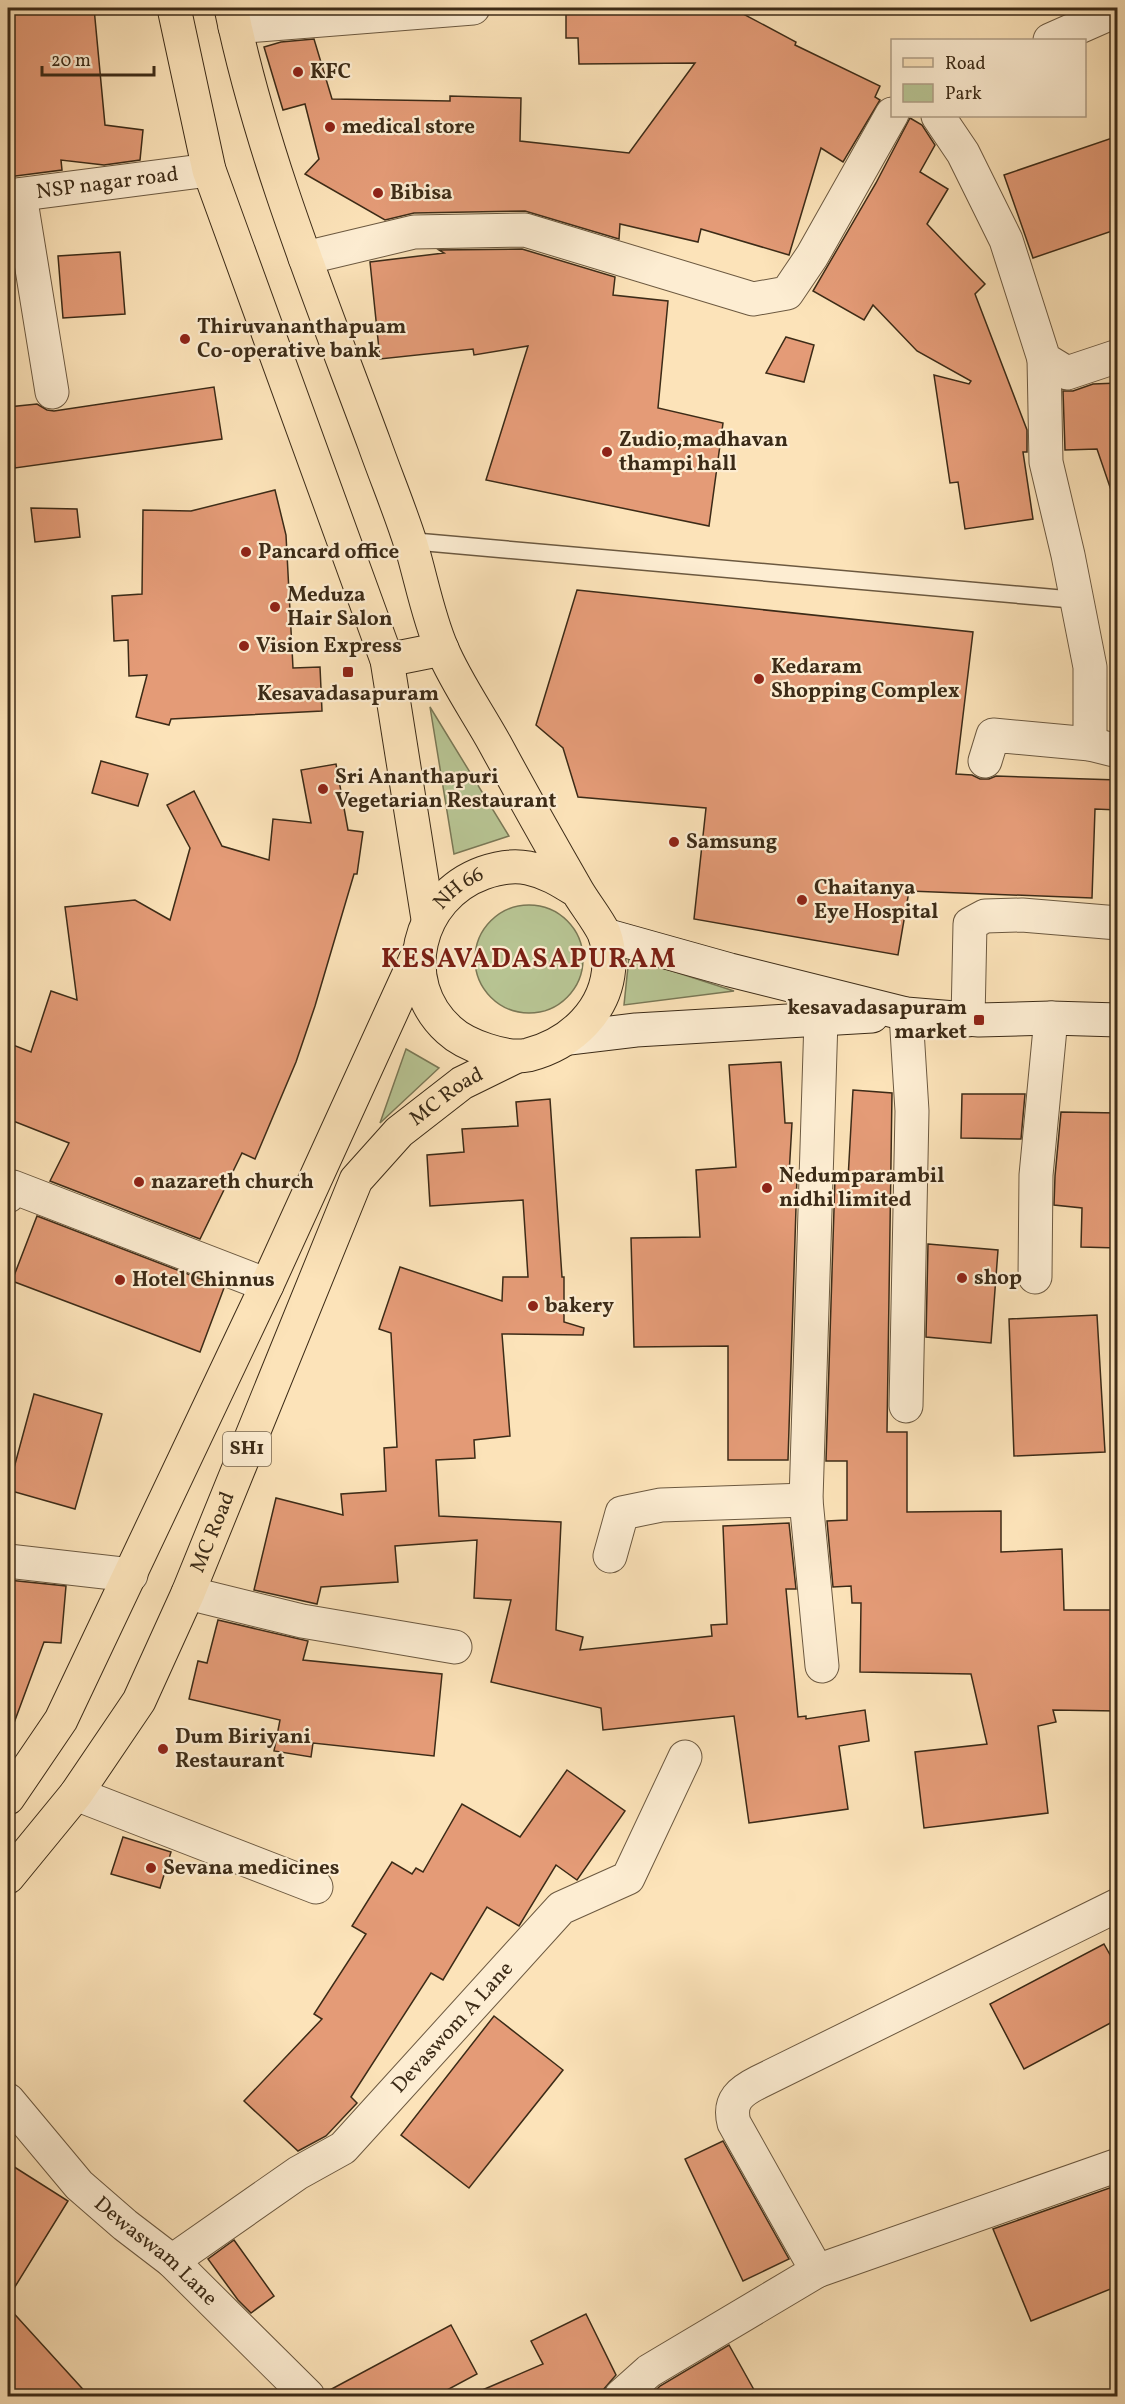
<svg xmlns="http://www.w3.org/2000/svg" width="1125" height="2404" viewBox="0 0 1125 2404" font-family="Vollkorn,serif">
  <rect width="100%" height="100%" fill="#fce3b9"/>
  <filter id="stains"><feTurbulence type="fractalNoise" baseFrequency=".00333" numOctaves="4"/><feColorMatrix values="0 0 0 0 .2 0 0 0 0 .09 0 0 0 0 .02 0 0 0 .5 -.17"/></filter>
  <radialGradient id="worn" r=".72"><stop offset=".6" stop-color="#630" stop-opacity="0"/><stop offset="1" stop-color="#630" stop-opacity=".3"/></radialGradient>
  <g fill="#b8c594" stroke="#7a7856" stroke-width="1.5">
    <polygon points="430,707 509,836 454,854"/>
    <circle cx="529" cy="959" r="54"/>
    <polygon points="629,957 734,991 624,1005"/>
    <polygon points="406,1049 439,1068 380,1123"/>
  </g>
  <g fill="#e49b77" stroke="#3c2b17" stroke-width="1.5">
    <polygon points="8,8 94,8 105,125 143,130 140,160 104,165 61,160 62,170 8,177"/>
    <polygon points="566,8 732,8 796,42 795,45 880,86 875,97 880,100 843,162 821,148 789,255 701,229 698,242 620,224 619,239 525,211 414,213 385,220 305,174 319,159 305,104 283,110 264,47 281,42 314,39 332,99 450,101 450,96 521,98 520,141 629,153 695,63 579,64 578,38 566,38"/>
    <polygon points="910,118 922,125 935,145 920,172 948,189 927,224 985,284 975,294 1027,430 1027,452 1023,452 1033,519 965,529 958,482 950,483 934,375 969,384 971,381 917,351 873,305 864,320 813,291 876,183"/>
    <polygon points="1118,136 1118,229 1033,258 1004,175"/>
    <polygon points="522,249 615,277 613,295 668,301 658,408 723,423 709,526 486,480 528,346 474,355 473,349 380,359 370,262 444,253 439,250"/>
    <polygon points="120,252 125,314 63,318 58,256"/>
    <polygon points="786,337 814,345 804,382 766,373"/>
    <polygon points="1118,383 1118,492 1112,493 1097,449 1065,450 1063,391 1073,391 1093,384"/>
    <polygon points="214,387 222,439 15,468 8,407 37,404 47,410 54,411"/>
    <polygon points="275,490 286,535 293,668 320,667 322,711 171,719 169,725 136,717 147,675 129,676 128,640 114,641 112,596 142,594 143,510 191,511"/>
    <polygon points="31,508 77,509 80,537 35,542"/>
    <polygon points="577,590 973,632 956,774 972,775 980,779 989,779 996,776 1118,780 1118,810 1095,809 1092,898 909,891 898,955 694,919 706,808 578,797 563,748 536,725"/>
    <polygon points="101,761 148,774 138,806 92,793"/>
    <polygon points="336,764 348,830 363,832 357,874 354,874 315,1006 296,1062 255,1159 242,1153 200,1239 50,1181 69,1143 8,1119 8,1043 31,1052 51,991 77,1000 65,907 135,900 170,920 190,848 167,805 194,791 222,846 269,860 273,819 311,823 301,770"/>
    <polygon points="781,1062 785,1123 792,1123 789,1175 797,1176 788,1460 728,1460 728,1346 634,1347 631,1238 700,1237 696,1170 736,1167 729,1065"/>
    <polygon points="853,1090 892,1093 887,1432 907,1432 907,1512 1001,1511 1001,1552 1062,1549 1064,1610 1118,1610 1118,1711 1053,1710 1056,1722 1038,1726 1048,1813 924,1828 915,1752 987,1744 971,1674 860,1672 861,1603 852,1603 851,1586 833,1587 827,1521 847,1520 847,1461 826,1461 835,1178 848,1179"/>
    <polygon points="962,1094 1025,1094 1021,1139 961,1138"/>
    <polygon points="550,1099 562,1277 564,1277 564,1322 584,1328 583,1335 502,1334 510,1436 474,1440 475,1458 436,1460 439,1516 561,1522 556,1630 583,1637 580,1650 712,1636 711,1625 727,1624 723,1526 789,1523 796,1589 786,1589 798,1717 806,1716 806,1719 865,1710 869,1741 839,1746 848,1809 749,1823 734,1716 603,1730 601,1708 491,1682 511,1600 474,1598 477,1540 395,1546 398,1582 321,1587 317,1604 254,1590 276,1498 343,1515 341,1494 386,1491 384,1448 397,1447 391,1333 379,1329 400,1267 502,1301 503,1277 528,1277 523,1200 430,1206 427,1155 464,1152 462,1129 518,1126 516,1102"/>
    <polygon points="1061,1112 1118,1113 1118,1248 1081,1247 1082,1208 1054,1205 1055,1176"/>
    <polygon points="37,1216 224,1288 200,1352 12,1281"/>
    <polygon points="928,1244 998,1250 991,1343 926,1337"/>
    <polygon points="1097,1315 1105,1452 1014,1456 1009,1319"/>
    <polygon points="34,1394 102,1414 75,1509 8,1490"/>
    <polygon points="8,1580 66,1586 61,1643 44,1642 11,1731 8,1730"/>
    <polygon points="218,1620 308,1641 303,1660 442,1674 434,1756 313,1743 311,1757 274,1751 280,1720 189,1699 198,1661 207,1663"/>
    <polygon points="567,1770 625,1811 577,1880 556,1865 519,1926 487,1907 443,1980 431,1973 351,2097 357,2103 326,2136 298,2151 244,2101 322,2019 314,2014 366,1934 352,1926 392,1862 412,1874 416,1868 423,1872 462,1804 520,1837"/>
    <polygon points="123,1837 171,1852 160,1888 111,1874"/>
    <polygon points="1104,1944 1118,1969 1118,2019 1024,2069 990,2004"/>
    <polygon points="494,2016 563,2070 469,2188 401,2135"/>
    <polygon points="723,2141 789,2259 743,2281 685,2159"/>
    <polygon points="8,2163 68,2201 8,2298"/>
    <polygon points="1118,2185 1118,2286 1031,2321 993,2229"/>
    <polygon points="234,2240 274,2296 251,2313 238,2300 208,2259"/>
    <polygon points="8,2307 90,2397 8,2397"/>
    <polygon points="586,2314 616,2375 603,2390 603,2396 466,2397 543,2364 531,2341"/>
    <polygon points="451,2325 477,2374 434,2397 326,2397 326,2392"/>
    <polygon points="729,2345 758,2397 649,2397 660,2386"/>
  </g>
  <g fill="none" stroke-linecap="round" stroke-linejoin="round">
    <defs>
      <polyline id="lane" points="410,541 1077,600"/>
      <g id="street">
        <polyline points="235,27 473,8"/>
        <polyline points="1050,40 1118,10"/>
        <polyline points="938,116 963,153 1006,240 1044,359 1067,373 1118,356"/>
        <polyline points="20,195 52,392"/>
        <path id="s1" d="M8 196 209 170"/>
        <polyline points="305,258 414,232 525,230 753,299 787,293 812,256 892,114"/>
        <polyline points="1044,359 1046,462 1068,555 1090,667 1090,744"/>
        <polyline points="985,761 993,735 1090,744 1118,751"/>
        <polyline points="906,1014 912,1111 906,1406"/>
        <polyline points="821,1019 806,1500 822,1666"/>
        <polyline points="968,1020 970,924 985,916 1022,915 1118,923"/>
        <polyline points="8,1196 13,1187 267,1285"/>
        <polyline points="1035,1277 1036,1175 1051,1018"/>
        <polyline points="610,1556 622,1513 661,1505 806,1500"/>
        <polyline points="8,1561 131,1575"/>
        <polyline points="188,1593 302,1621 455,1647"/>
        <polyline points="76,1794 316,1887"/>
        <path id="s2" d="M8 2100 79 2185 125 2225 172 2261 308 2396"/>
        <path id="s3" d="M172 2261 298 2173 343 2148 561 1908 628 1878 685 1757"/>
        <path d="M817 2271 734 2123C728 2100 741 2091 759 2082L1118 1905"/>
        <polyline points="621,2396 649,2371 817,2271 1118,2165"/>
      </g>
      <g id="secondary">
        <polyline points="605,935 730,970 906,1014 979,1020 1051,1018 1118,1020"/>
        <polyline points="569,1038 636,1030 872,1016"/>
      </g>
      <g id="primary">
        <polyline points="174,8 209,170 387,660 428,919"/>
        <path id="s4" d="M231 8C262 157 321 300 374 443 386 477 400 510 411 545 421 578 428 617 442 649 456 682 478 713 495 744 521 792 548 840 575 887 583 902 596 917 604 933 607 941 609 954 609 963 608 1010 571 1044 528 1055 506 1060 465 1045 449 1030 396 982 417 897 483 873 497 868 513 865 528 868 547 872 561 881 577 891"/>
        <polyline points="387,660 442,649"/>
        <polyline points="8,1798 61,1720 267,1285 418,954"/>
        <path id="s5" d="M8 1877 76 1794 139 1701 188 1593 356 1180 399 1132 462 1083 515 1057"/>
      </g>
    </defs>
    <use href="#lane" stroke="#6c5940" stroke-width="19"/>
    <use href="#street" stroke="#6c5940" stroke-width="35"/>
    <use href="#secondary" stroke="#3c2b17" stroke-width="35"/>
    <use href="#primary" stroke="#3c2b17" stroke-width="35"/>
    <use href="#lane" stroke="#fdedd2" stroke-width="16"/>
    <use href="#street" stroke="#fdedd2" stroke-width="33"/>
    <use href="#secondary" stroke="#fdedd2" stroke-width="33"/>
    <use href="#primary" stroke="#fce3b9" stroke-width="33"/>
  </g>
  <g fill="#8f2418" stroke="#fdedd2" stroke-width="2">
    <circle cx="298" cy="72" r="6"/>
    <circle cx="330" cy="127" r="6"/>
    <circle cx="378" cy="193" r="6"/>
    <circle cx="185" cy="339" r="6"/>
    <circle cx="607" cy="452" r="6"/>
    <circle cx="246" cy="552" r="6"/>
    <circle cx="275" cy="607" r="6"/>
    <circle cx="244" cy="646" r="6"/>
    <rect x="342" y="666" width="12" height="12" rx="3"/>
    <circle cx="759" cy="679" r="6"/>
    <circle cx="323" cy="789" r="6"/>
    <circle cx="674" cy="842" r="6"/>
    <circle cx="802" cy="900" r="6"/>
    <rect x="973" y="1014" width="12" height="12" rx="3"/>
    <circle cx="139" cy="1182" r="6"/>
    <circle cx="767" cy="1188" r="6"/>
    <circle cx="962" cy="1278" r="6"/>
    <circle cx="120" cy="1280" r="6"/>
    <circle cx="533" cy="1306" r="6"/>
    <circle cx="163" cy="1749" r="6"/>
    <circle cx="151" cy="1868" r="6"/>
  </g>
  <g text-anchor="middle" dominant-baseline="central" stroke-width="4.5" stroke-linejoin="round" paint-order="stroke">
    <rect fill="#fdedd2" stroke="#76654f" stroke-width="1.5" x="223" y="1432" width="48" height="34" rx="4.5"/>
    <g font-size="20" font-weight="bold" fill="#3c2b17">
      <text x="247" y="1449">SH1</text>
    </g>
    <g font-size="21" font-weight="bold" fill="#3c2b17" stroke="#fdedd2" text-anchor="start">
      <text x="310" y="72">KFC</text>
      <text x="342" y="127">medical store</text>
      <text x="390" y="193">Bibisa</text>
      <text x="197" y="327">Thiruvananthapuam<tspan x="197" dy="24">Co-operative bank</tspan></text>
      <text x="619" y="440">Zudio,madhavan<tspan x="619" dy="24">thampi hall</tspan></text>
      <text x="258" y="552">Pancard office</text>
      <text x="287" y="595">Meduza<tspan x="287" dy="24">Hair Salon</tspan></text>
      <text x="256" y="646">Vision Express</text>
      <text x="771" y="667">Kedaram<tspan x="771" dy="24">Shopping Complex</tspan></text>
      <text x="348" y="694" text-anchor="middle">Kesavadasapuram</text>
      <text x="335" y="777">Sri Ananthapuri<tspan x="335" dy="24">Vegetarian Restaurant</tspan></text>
      <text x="686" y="842">Samsung</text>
      <text x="814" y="888">Chaitanya<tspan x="814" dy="24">Eye Hospital</tspan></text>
      <text x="967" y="1008" text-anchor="end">kesavadasapuram<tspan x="967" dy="24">market</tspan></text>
      <text x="779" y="1176">Nedumparambil<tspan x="779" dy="24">nidhi limited</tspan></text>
      <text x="151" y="1182">nazareth church</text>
      <text x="974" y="1278">shop</text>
      <text x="132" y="1280">Hotel Chinnus</text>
      <text x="545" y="1306">bakery</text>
      <text x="175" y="1737">Dum Biriyani<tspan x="175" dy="24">Restaurant</tspan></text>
      <text x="163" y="1868">Sevana medicines</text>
    </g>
    <g font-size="21" fill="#3c2b17" stroke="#fdedd2">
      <text stroke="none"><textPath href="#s1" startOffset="100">NSP nagar road</textPath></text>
      <text stroke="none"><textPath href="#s4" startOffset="1414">NH 66</textPath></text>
      <text stroke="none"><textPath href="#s5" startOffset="908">MC Road</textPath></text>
      <text stroke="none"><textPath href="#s5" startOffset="404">MC Road</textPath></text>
      <text stroke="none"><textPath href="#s3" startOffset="368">Devaswom A Lane</textPath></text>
      <text stroke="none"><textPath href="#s2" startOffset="212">Dewaswam Lane</textPath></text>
    </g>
    <g font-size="27" font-weight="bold" letter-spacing="1.5" fill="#7a1f14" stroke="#fdedd2">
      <text x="529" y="960">KESAVADASAPURAM</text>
    </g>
  </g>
  <rect width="1125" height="2404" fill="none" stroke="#fce3b9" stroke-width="30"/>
  <rect x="9" y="9" width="1107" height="2386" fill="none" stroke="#3c2b17" stroke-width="3"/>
  <rect x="15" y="15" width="1095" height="2374" fill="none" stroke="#3c2b17" stroke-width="1.5"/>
  <rect x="891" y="39" width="195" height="78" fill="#fdedd2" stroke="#b09f87" stroke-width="1.5"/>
  <rect x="903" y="58" width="30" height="9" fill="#fce3b9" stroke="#b09f87" stroke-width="1.5"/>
  <text x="945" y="69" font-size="18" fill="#3c2b17">Road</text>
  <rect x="903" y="84" width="30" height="18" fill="#b8c594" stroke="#b09f87" stroke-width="1.5"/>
  <text x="945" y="99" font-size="18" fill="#3c2b17">Park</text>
  <path d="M42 66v9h112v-9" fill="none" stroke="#3c2b17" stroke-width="3"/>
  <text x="51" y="66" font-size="18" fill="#3c2b17" stroke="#fdedd2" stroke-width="4.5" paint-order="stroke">20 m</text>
  <rect width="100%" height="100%" filter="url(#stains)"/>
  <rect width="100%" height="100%" fill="url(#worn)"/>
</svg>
